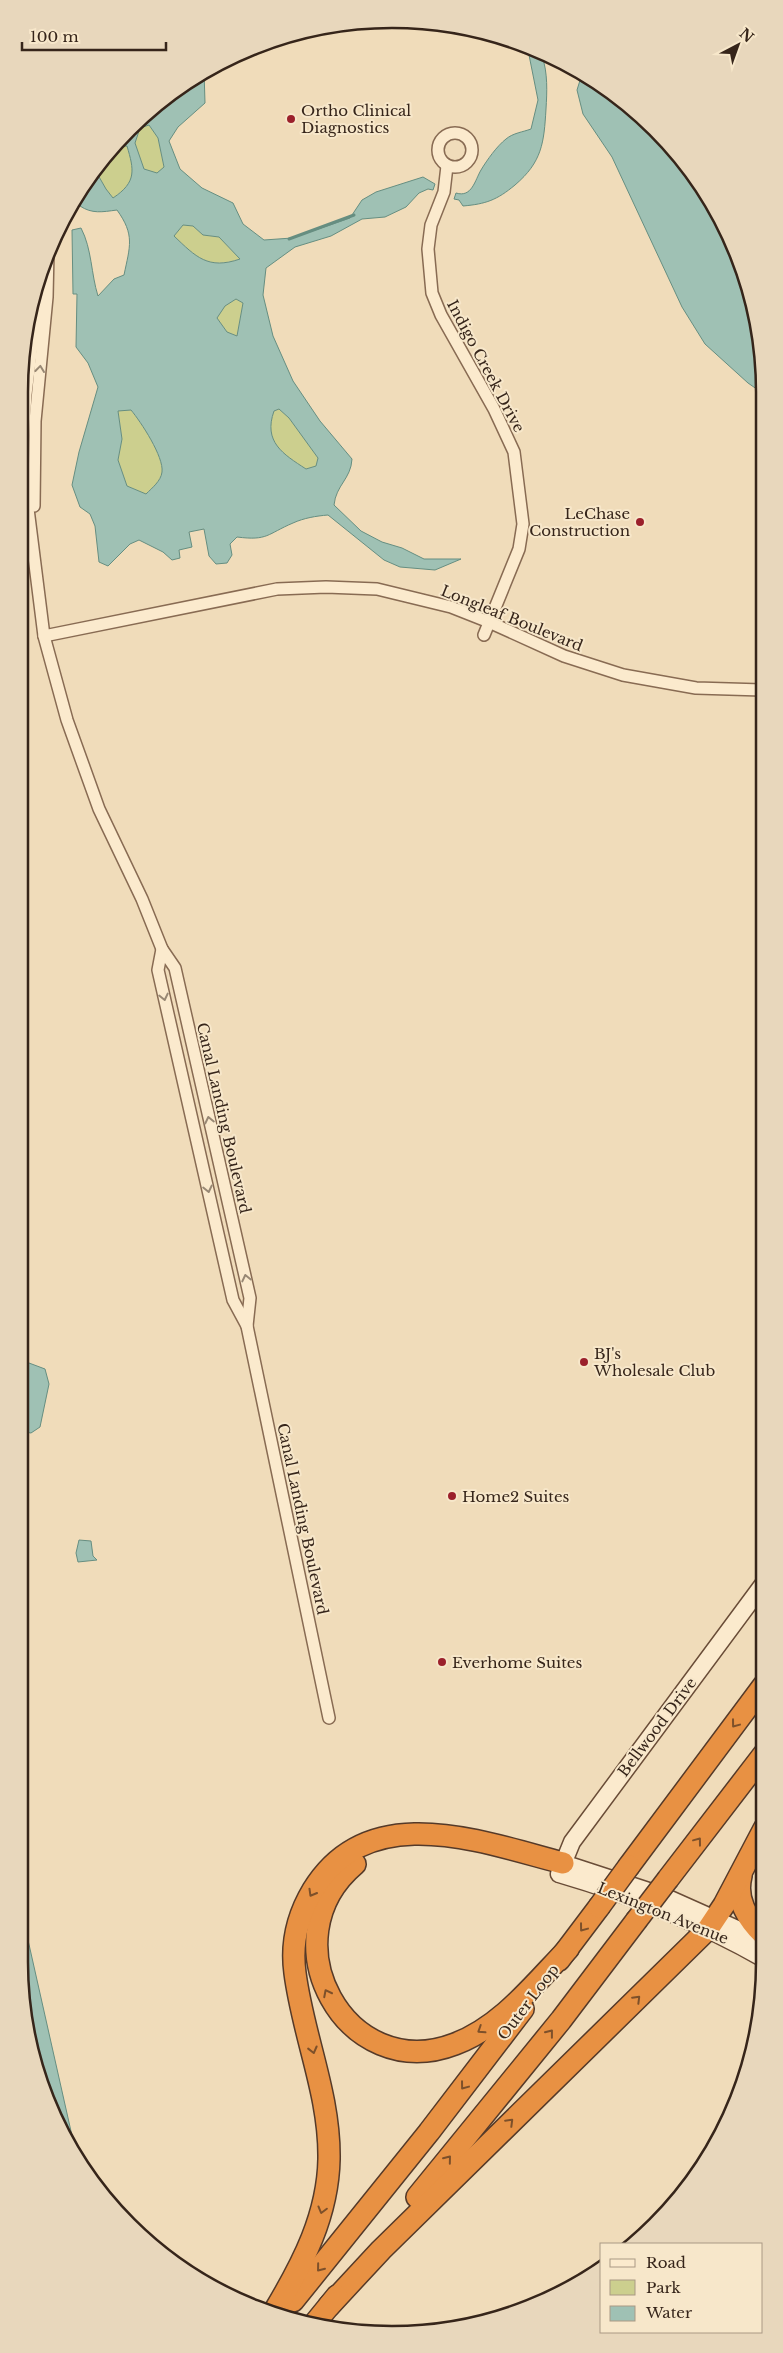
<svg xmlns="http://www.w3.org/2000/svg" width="783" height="2353" viewBox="0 0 783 2353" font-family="'Libre Baskerville',serif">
  <rect width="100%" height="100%" fill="#f0dcba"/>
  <g fill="#cccf8e">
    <polygon points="149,125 158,138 164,168 157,174 144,169 135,143 140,128"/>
    <path d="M116 143 119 146 127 145C134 172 138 180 113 198L106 189 94 168Z"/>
    <path d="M183 225 193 226 203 235 219 237 240 259C207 269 197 258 174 236Z"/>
    <polygon points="236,299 243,303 237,336 227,332 217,318 225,306"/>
    <path d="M279 409 289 418 318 458 316 466 306 469C283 454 263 442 274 411Z"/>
    <path d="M118 410H131C141 422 164 457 162 472 161 481 152 488 146 494L127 486 118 460 122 439Z"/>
  </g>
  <g fill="#9fc1b4" stroke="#668e81" fill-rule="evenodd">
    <path d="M528 50 542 56C548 73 547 92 546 109 544 143 542 162 515 185 497 200 486 204 463 206L459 200 454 199 456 193C472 198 475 180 481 170 487 160 497 146 506 139 513 133 523 132 531 129L538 100Z"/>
    <path d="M204 70 205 103 178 127 169 141 180 169 202 188 233 203 243 224 264 240 292 238 350 218 362 200 376 192 423 177 435 184 433 190 428 189 419 193 406 207 385 217 362 219 331 236 295 247 266 268 263 295 273 336 293 381 320 421 352 459C351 479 336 485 334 505L361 531 382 542 402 548 424 559H461L435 570 400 567 384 560 328 515C316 516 304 518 293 523 267 534 268 541 237 537L230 544 232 555 227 563 216 564 209 556 204 529 189 532 192 547 179 550 180 558 172 560 163 552 139 540 130 544 108 566 99 562 95 526 90 514 80 507 72 485 79 452 98 387 88 363 76 347 77 294H73L72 230 81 228C92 249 91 274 98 296L114 279 124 275C130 246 135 235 117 210 102 212 92 214 80 206L71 208V205L94 168 106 189 113 198C137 182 134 170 127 146H119L116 143 146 111ZM149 125 158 138 164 167 157 173 144 169 135 143 140 128ZM183 225 193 226 203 235 219 237 240 259C208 270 196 257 174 236ZM236 299 243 303 237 336 227 332 217 318 225 306ZM279 409 289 418 318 458 316 466 306 469C283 454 263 442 274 411ZM131 410C141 422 164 457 162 472 161 481 152 488 146 494L127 486 118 460 122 439 118 411Z"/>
    <polygon points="582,74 598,81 672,146 736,249 761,343 761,392 748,383 705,344 682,307 612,157 583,114 577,90"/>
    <polygon points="29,1363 45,1369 49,1384 40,1427 31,1433 19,1431 19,1365"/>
    <polygon points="79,1540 91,1541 93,1556 97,1560 78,1562 76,1553"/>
    <path d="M19 1900 75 2149C66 2134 54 2119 47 2103 20 2040 19 1968 19 1900Z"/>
  </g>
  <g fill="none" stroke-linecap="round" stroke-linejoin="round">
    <polyline stroke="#668e81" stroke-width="3" points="289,239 354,215"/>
    <defs>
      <g id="street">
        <circle cx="455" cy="150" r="17"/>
        <polyline points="447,166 444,192 431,225 428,249 432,293 441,315 494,409 514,452 523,524 519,549 484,635"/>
        <polyline points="38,279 38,297 26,394 22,461 44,636 67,720 99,809 142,899 162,949 175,968 250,1298 247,1326"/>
        <polyline points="34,506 35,421 47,297 48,251"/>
        <polyline points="44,636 277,589 326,587 377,589 451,607 489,622 564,656 623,675 696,688 762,690"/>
        <polyline points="162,949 158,970 233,1300 247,1326 329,1718"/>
      </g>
      <g id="secondary">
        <path d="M764 1583 572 1842 559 1874C631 1895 699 1922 764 1959"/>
        <polyline points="563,1863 661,1895 764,1941"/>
      </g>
      <g id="highway">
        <path d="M355 1864C266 1939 346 2086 455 2044 501 2027 534 1984 568 1949"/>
        <polyline points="629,1866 764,1685"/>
        <path d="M741 1876C735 1899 748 1920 764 1935"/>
        <polyline points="668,1879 764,1754"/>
        <polyline points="559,1960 599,1907"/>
        <polyline points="417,2197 561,2020 636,1921"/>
        <polyline points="293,2301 429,2132 523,2009"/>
        <polyline points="329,2306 381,2250 708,1929 724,1905 764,1829"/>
        <path d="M275 2310C303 2263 328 2215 329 2159 330 2094 303 2036 295 1973 291 1944 298 1915 313 1890 369 1798 482 1842 563 1863"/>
        <polyline points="315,2323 337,2296"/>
      </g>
    </defs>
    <use href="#street" stroke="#886b53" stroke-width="14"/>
    <use href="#secondary" stroke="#694c37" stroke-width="19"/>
    <use href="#highway" stroke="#553a29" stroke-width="24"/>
    <use href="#street" stroke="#fbeacd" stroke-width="11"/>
    <use href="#secondary" stroke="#fbeacd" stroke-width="16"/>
    <use href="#highway" stroke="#e89143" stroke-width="21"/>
    <defs>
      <g id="highway-bridge">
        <polyline points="599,1907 629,1866"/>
        <polyline points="636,1921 668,1879"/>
      </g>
    </defs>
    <use href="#highway-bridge" stroke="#553a29" stroke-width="24" stroke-linecap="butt"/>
    <use href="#highway-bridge" stroke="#e89143" stroke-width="21"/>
  </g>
  <defs><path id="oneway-chevron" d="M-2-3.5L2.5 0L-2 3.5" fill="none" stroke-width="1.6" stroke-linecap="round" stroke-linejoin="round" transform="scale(1.25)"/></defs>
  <g stroke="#988874">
    <use href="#oneway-chevron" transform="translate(40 369) rotate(-83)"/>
    <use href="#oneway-chevron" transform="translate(164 997) rotate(77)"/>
    <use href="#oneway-chevron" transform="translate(209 1120) rotate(-103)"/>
    <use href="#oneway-chevron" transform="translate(208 1189) rotate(77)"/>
    <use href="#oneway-chevron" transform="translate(246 1278) rotate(-103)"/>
  </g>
  <g stroke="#7d502a">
    <use href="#oneway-chevron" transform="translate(735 1724) rotate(127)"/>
    <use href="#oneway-chevron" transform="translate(698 1841) rotate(-53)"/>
    <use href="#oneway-chevron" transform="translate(312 1893) rotate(120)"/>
    <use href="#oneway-chevron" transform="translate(583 1928) rotate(127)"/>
    <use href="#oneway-chevron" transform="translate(327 1993) rotate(-117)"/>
    <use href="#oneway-chevron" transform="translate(637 1999) rotate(-45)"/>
    <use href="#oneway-chevron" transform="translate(481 2030) rotate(147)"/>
    <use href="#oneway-chevron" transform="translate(550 2033) rotate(-52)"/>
    <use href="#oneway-chevron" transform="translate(313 2050) rotate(76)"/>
    <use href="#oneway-chevron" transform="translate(464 2086) rotate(127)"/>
    <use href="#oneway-chevron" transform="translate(510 2122) rotate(-45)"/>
    <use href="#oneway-chevron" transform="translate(448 2159) rotate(-51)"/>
    <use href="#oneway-chevron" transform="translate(322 2210) rotate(105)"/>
    <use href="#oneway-chevron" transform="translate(320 2268) rotate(129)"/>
  </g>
  <g fill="#9b202b" stroke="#f7e7ca" stroke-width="2">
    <circle cx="291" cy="119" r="5"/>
    <circle cx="640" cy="522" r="5"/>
    <circle cx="584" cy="1362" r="5"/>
    <circle cx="452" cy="1496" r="5"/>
    <circle cx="442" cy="1662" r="5"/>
  </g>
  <g text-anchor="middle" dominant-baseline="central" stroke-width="4" stroke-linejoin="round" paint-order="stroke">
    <g font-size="15" fill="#36251a" stroke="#f7e7ca" text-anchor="start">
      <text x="301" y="110">Ortho Clinical<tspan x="301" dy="17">Diagnostics</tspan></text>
      <text x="630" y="513" text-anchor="end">LeChase<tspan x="630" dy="17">Construction</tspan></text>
      <text x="594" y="1353">BJ's<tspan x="594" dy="17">Wholesale Club</tspan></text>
      <text x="462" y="1496">Home2 Suites</text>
      <text x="452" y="1662">Everhome Suites</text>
    </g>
    <g font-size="15" fill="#36251a" stroke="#f7e7ca">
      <text transform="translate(486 366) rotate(62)">Indigo Creek Drive</text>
      <text transform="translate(512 618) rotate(22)">Longleaf Boulevard</text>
      <text transform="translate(224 1118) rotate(77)">Canal Landing Boulevard</text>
      <text transform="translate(303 1519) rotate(78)">Canal Landing Boulevard</text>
      <text transform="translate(657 1727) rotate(-53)">Bellwood Drive</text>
      <text transform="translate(663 1913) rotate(22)">Lexington Avenue</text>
      <text transform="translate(528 2002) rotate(-53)">Outer Loop</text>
    </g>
  </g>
  <path d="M0 0H783V2353H0ZM392 28H392A364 364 0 0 1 756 392V1962A364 364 0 0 1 392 2326H392A364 364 0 0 1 28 1962V392A364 364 0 0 1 392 28Z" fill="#e8d7bc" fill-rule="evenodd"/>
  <path fill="none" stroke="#36251a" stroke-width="2.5" d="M392 28H392A364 364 0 0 1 756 392V1962A364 364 0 0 1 392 2326H392A364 364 0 0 1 28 1962V392A364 364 0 0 1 392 28Z"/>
  <rect x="600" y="2243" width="162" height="90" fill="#f7e7ca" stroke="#aa9984"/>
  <rect x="610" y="2259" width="25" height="8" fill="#fbeacd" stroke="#aa9984"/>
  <text x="646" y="2268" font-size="15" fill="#36251a">Road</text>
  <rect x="610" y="2280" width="25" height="15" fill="#cccf8e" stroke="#aa9984"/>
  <text x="646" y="2293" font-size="15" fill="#36251a">Park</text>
  <rect x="610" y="2306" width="25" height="15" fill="#9fc1b4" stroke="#aa9984"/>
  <text x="646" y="2318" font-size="15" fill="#36251a">Water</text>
  <g transform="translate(738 45) rotate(41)" stroke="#f7e7ca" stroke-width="4" paint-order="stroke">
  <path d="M0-4L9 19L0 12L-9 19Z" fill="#36251a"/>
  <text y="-8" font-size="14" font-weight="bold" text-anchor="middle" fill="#36251a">N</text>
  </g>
  <path d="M22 42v8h144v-8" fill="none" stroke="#36251a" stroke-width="2.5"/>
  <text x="30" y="42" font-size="15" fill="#36251a" stroke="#f7e7ca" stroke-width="4" paint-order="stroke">100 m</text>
</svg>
